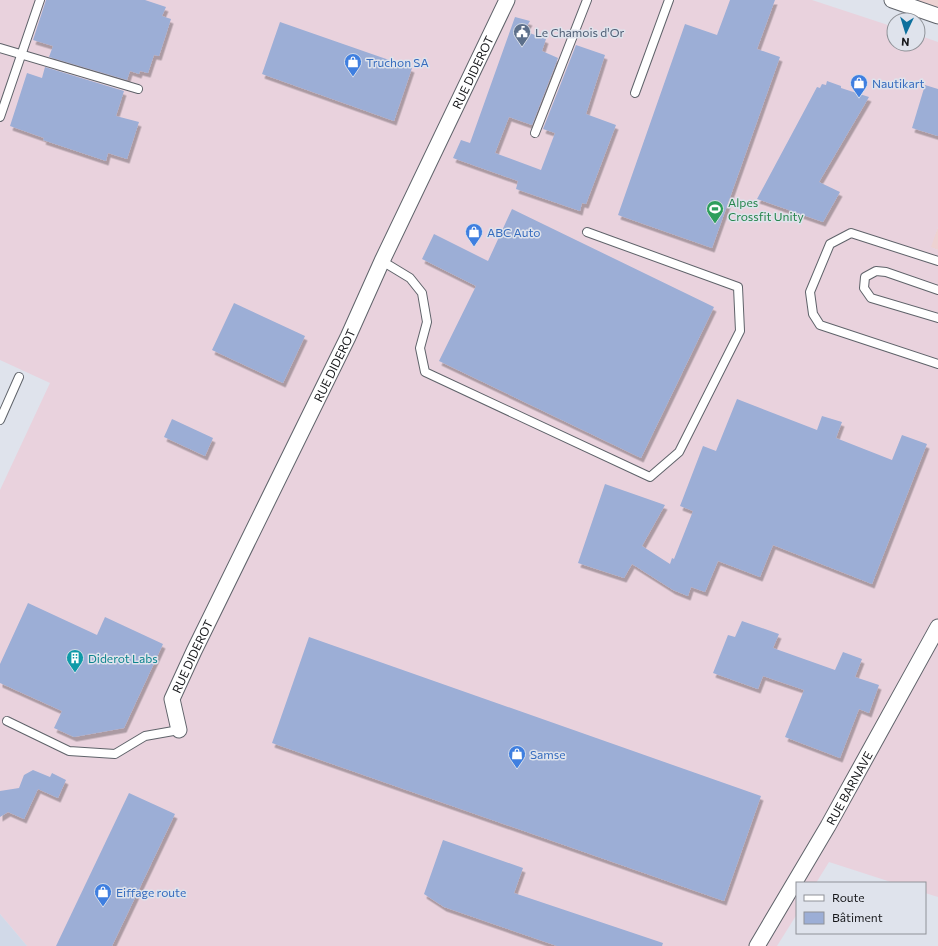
<svg xmlns="http://www.w3.org/2000/svg" width="938" height="946" viewBox="0 0 938 946" font-family="Commissioner,sans-serif">
  <defs>
    <filter id="shadow"><feDropShadow dx="2.5" dy="4.5" stdDeviation="0" flood-color="#0004"/></filter>
  </defs>
  <rect width="100%" height="100%" fill="#dfe3ec"/>
  <g fill="#edd2d2">
    <polygon points="914,0 938,0 938,8"/>
    <polygon points="938,227 938,250 930,247"/>
  </g>
  <polygon fill="#e9d2dd" points="0,0 812,0 894,27 894,44 918,44 918,35 938,42 938,227 931,247 938,250 938,897 925,893 925,883 894,883 829,862 816,883 797,883 797,914 777,946 27,946 0,914 0,490 50,383 0,360"/>
  <polygon fill="#d1d9e8" points="0,914 27,946 0,946"/>
  <g fill="#9caed6" filter="url(#shadow)">
    <polygon points="46,0 145,0 166,7 162,16 171,19 159,56 154,55 148,73 140,71 139,74 130,71 127,80 49,57 53,46 33,40"/>
    <polygon points="730,0 775,0 757,49 780,57 712,248 618,215 685,24 717,35"/>
    <polygon points="515,17 530,21 524,31 546,39 542,51 558,58 532,125 509,117 495,153 541,170 555,133 543,129 576,45 605,55 586,114 616,125 586,204 582,203 580,211 516,189 518,181 453,158 461,140 470,143"/>
    <polygon points="280,22 412,68 394,121 262,74"/>
    <polygon points="45,67 124,91 116,116 139,122 127,159 108,153 106,161 43,140 44,138 10,126 27,73 42,78"/>
    <polygon points="827,81 841,86 841,88 869,97 819,182 840,192 823,222 757,199 817,87 820,88 822,84 826,85"/>
    <polygon points="925,85 938,89 938,136 912,128"/>
    <polygon points="512,209 714,307 641,458 439,361 476,286 422,259 434,234 488,261"/>
    <polygon points="234,303 305,336 283,383 212,350"/>
    <polygon points="737,399 817,430 822,416 842,422 836,438 892,460 902,435 927,444 872,584 773,545 760,577 718,561 705,592 691,587 688,596 673,590 632,564 624,578 578,563 605,484 665,505 642,546 670,564 672,558 674,559 693,511 680,506 703,446 716,451"/>
    <polygon points="172,419 213,438 205,456 164,437"/>
    <polygon points="28,603 97,635 105,617 163,644 124,728 74,737 54,728 62,711 0,683 0,664"/>
    <polygon points="742,621 779,634 773,648 835,670 843,652 862,659 855,677 879,685 869,713 859,709 840,758 785,737 804,690 763,676 758,689 713,673 728,635 735,637"/>
    <polygon points="309,637 761,796 724,901 272,743"/>
    <polygon points="33,770 50,777 52,773 66,780 58,798 38,789 24,819 8,812 0,817 0,791 19,788 24,775"/>
    <polygon points="129,793 175,814 112,946 56,946"/>
    <polygon points="443,840 523,868 514,893 663,943 662,946 557,946 444,907 424,894"/>
  </g>
  <g fill="none" stroke-linecap="round" stroke-linejoin="round">
    <defs>
      <g id="service">
        <polyline points="0,48 138,89"/>
        <polyline points="635,93 669,0"/>
        <polyline points="0,117 40,0"/>
        <polyline points="535,133 587,0"/>
        <polyline points="382,261 410,278 422,293 427,322 420,348 425,372 650,477 679,452 740,331 738,287 587,232"/>
        <polyline points="938,261 851,233 830,244 810,292 813,314 820,325 938,364"/>
        <polyline points="938,290 886,272 876,271 865,277 864,288 871,298 938,318"/>
        <polyline points="0,420 19,377"/>
        <polyline points="7,721 69,751 115,754 145,736 179,730"/>
      </g>
      <g id="minor">
        <polyline points="892,0 938,16"/>
        <path id="s1" d="M179 730 172 699 194 651 348 337 382 261 507 0"/>
        <path id="s2" d="M757 946 828 826 938 627"/>
      </g>
    </defs>
    <use href="#service" stroke="#5f636a" stroke-width="10"/>
    <use href="#minor" stroke="#5f636a" stroke-width="17"/>
    <use href="#service" stroke="#fff" stroke-width="8"/>
    <use href="#minor" stroke="#fff" stroke-width="15"/>
  </g>
  <defs>
    <symbol id="civic-pin" viewBox="-11 -11 22 30"><path d="M0 17L-7.5 6A9.5 9.5 0 1 1 7.5 6Z" fill="#5c6f8a" stroke="#dfe3ec"/><path d="M-.6-6.5H3V-4.5H.6V-3L4-1V1h2V6H-6V1h2V-1L-.6-3ZM-1.2 2.5V6h2.4V2.5Z" fill="#fff"/></symbol>
    <symbol id="shop-pin" viewBox="-11 -11 22 30"><path d="M0 17L-7.5 6A9.5 9.5 0 1 1 7.5 6Z" fill="#3f7fe0" stroke="#dfe3ec"/><path d="M-5-2.5h2.3a2.7 3.5 0 0 1 5.4 0H5L5.5 6h-11ZM-1.5-2.5h3a1.5 2.3 0 0 0-3 0Z" fill="#fff"/></symbol>
    <symbol id="stadium-pin" viewBox="-11 -11 22 30"><path d="M0 17L-7.5 6A9.5 9.5 0 1 1 7.5 6Z" fill="#2e9e5b" stroke="#dfe3ec"/><path d="M0-5a6.5 5 0 1 0 0 10a6.5 5 0 1 0 0-10ZM-3.5-1.8h7v3.6h-7Z" fill="#fff"/></symbol>
    <symbol id="building-pin" viewBox="-11 -11 22 30"><path d="M0 17L-7.5 6A9.5 9.5 0 1 1 7.5 6Z" fill="#0f9aa8" stroke="#dfe3ec"/><path d="M-4-6H4V6H1V3H-1V6H-4ZM-2.5-4.3h1.7v1.8h-1.7ZM.8-4.3h1.7v1.8H.8ZM-2.5-1h1.7V.8h-1.7ZM.8-1h1.7V.8H.8Z" fill="#fff"/></symbol>
  </defs>
  <g fill-rule="evenodd">
    <use href="#civic-pin" x="512" y="22" width="20" height="27"/>
    <use href="#shop-pin" x="343" y="52" width="20" height="27"/>
    <use href="#shop-pin" x="849" y="73" width="20" height="27"/>
    <use href="#stadium-pin" x="705" y="199" width="20" height="27"/>
    <use href="#shop-pin" x="464" y="222" width="20" height="27"/>
    <use href="#building-pin" x="65" y="648" width="20" height="27"/>
    <use href="#shop-pin" x="507" y="744" width="20" height="27"/>
    <use href="#shop-pin" x="93" y="882" width="20" height="27"/>
  </g>
  <g text-anchor="middle" dominant-baseline="central" stroke-width="3" stroke-linejoin="round" paint-order="stroke">
    <g font-size="12" fill="#4e5e75" stroke="#dfe3ec" text-anchor="start">
      <text x="535" y="32">Le Chamois d'Or</text>
    </g>
    <g font-size="12" fill="#366cbe" stroke="#dfe3ec" text-anchor="start">
      <text x="366" y="62">Truchon SA</text>
      <text x="872" y="83">Nautikart</text>
      <text x="487" y="232">ABC Auto</text>
      <text x="530" y="754">Samse</text>
      <text x="116" y="892">Eiffage route</text>
    </g>
    <g font-size="12" fill="#17181b" stroke="#dfe3ec">
      <text stroke="none"><textPath href="#s1" startOffset="727">RUE DIDEROT</textPath></text>
      <text stroke="none"><textPath href="#s1" startOffset="403">RUE DIDEROT</textPath></text>
      <text stroke="none"><textPath href="#s1" startOffset="79">RUE DIDEROT</textPath></text>
      <text stroke="none"><textPath href="#s2" startOffset="183">RUE BARNAVE</textPath></text>
    </g>
    <g font-size="12" fill="#27864d" stroke="#dfe3ec" text-anchor="start">
      <text x="728" y="202">Alpes<tspan x="728" dy="14">Crossfit Unity</tspan></text>
    </g>
    <g font-size="12" fill="#0d838f" stroke="#dfe3ec" text-anchor="start">
      <text x="88" y="658">Diderot Labs</text>
    </g>
  </g>
  <rect x="796" y="882" width="130" height="52" fill="#dfe3ec" stroke="#8f9298"/>
  <rect x="804" y="895" width="20" height="6" fill="#ffffff" stroke="#8f9298"/>
  <text x="832" y="902" font-size="12" fill="#17181b">Route</text>
  <rect x="804" y="912" width="20" height="12" fill="#9caed6" stroke="#8f9298"/>
  <text x="832" y="922" font-size="12" fill="#17181b">Bâtiment</text>
  <g transform="translate(906 32) rotate(184)"><circle r="19" fill="#dfe3ec" stroke="#8f9298"/>
  <path d="M0-3L7 15L0 10L-7 15Z" fill="#0d709d"/>
  <text y="-6" font-size="11" font-weight="bold" text-anchor="middle" fill="#17181b">N</text>
  </g>
</svg>
